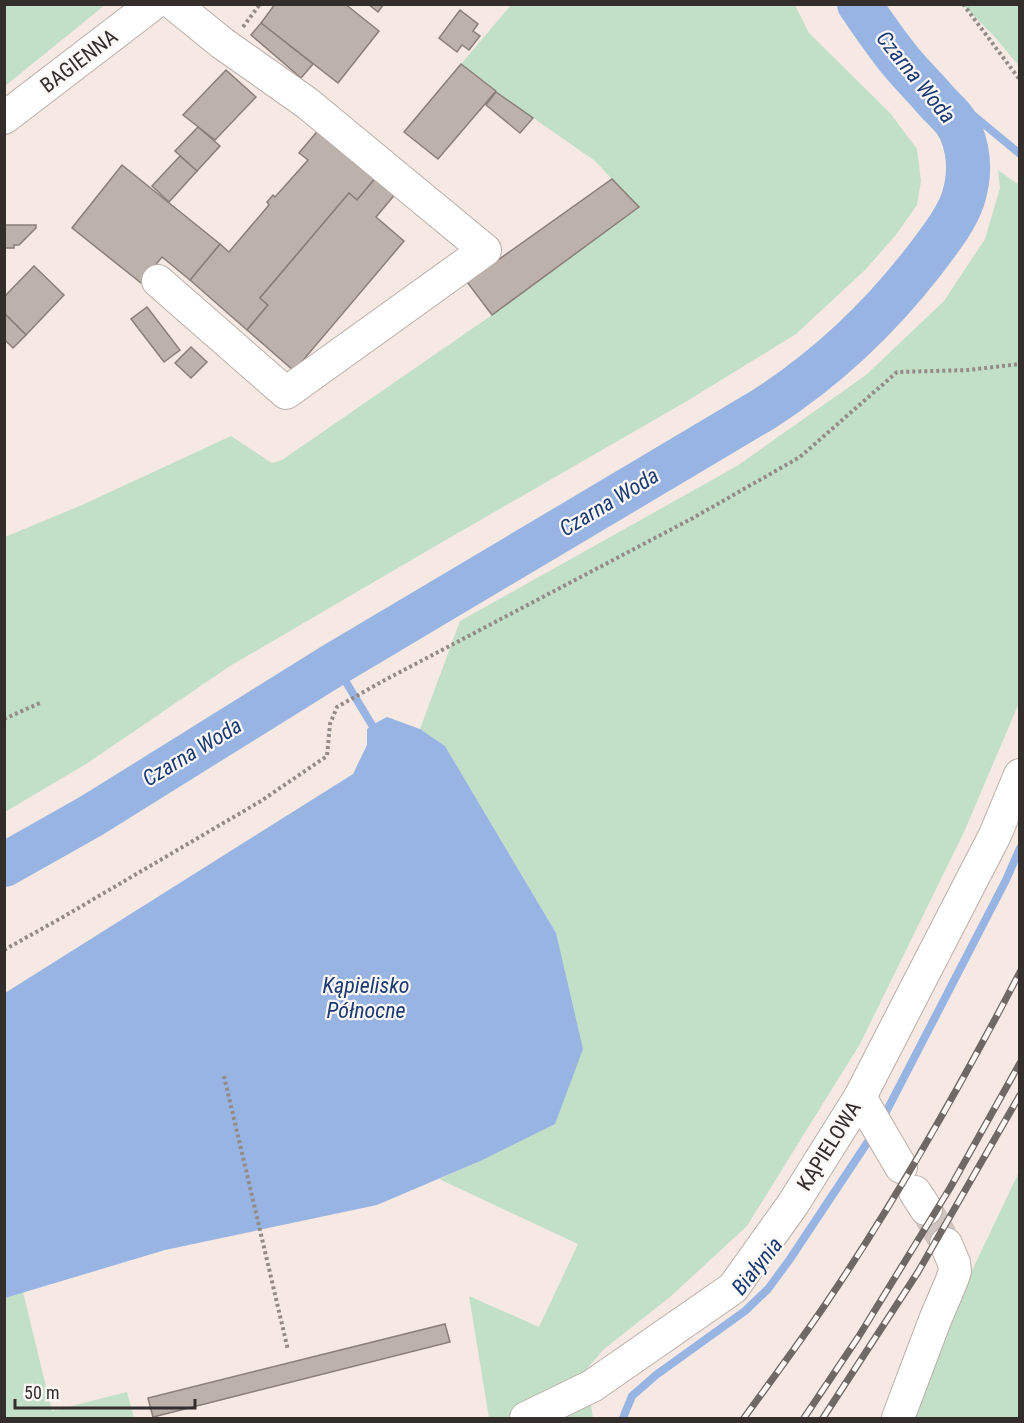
<svg xmlns="http://www.w3.org/2000/svg" width="1024" height="1423" viewBox="0 0 1024 1423" font-family="'Roboto Condensed',sans-serif">
  <rect width="100%" height="100%" fill="#f6e9e4"/>
  <g fill="#c2dfc7">
    <polygon points="5,4 105,4 105,5 5,86"/>
    <polygon points="511,5 795,5 809,33 890,113 917,149 921,181 917,205 895,236 866,269 796,334 687,401 444,541 230,666 86,764 5,812 5,537 82,505 231,436 272,463 282,460 492,315 638,207 595,161 496,92 496,90 461,64"/>
    <polygon points="963,5 1019,5 1019,66 994,36"/>
    <polygon points="998,170 1019,185 1019,703 964,832 860,1044 747,1226 670,1297 604,1349 585,1371 593,1418 489,1418 469,1296 539,1327 578,1244 439,1179 478,1162 556,933 445,746 420,729 460,621 737,466 866,375 944,301 985,239 1000,188"/>
    <polygon points="1019,1172 1019,1418 883,1418 949,1319"/>
    <polygon points="23,1292 52,1411 127,1392 134,1418 5,1418 5,1298"/>
  </g>
  <polygon fill="#98b4e2" points="387,717 420,729 445,746 556,933 583,1049 555,1124 478,1162 377,1205 165,1250 5,1298 5,993 353,774 367,745 367,729 372,725"/>
  <g fill="none" stroke-linecap="round" stroke-linejoin="round">
    <g stroke="#98b4e2" stroke-width="8">
      <polyline points="945,110 974,116 1020,154"/>
      <polyline points="335,664 372,725"/>
      <polyline points="884,1116 1006,880 1020,848"/>
      <polyline points="623,1418 632,1396 656,1375 745,1311 768,1289 790,1259 871,1137"/>
    </g>
    <path stroke="#98b4e2" stroke-width="44" d="M4 865 91 816 335 664 764 409C826 369 879 319 924 261 938 242 955 222 963 199 970 177 970 154 961 132 957 121 947 112 939 104 927 90 914 77 902 63 887 45 873 24 859 4"/>
  </g>
  <g fill="#bdb1ac" stroke="#8a7e79" stroke-width="1.5">
    <polygon points="275,4 345,4 379,31 338,83 261,23"/>
    <polygon points="368,4 384,4 378,12"/>
    <polygon points="460,10 478,24 473,31 480,36 469,50 462,45 457,52 439,38"/>
    <polygon points="261,23 313,64 301,78 251,35"/>
    <polygon points="461,64 496,91 438,159 404,132"/>
    <polygon points="226,70 256,97 215,140 183,115"/>
    <polygon points="496,92 533,118 520,133 486,105"/>
    <polygon points="198,127 220,146 197,171 175,151"/>
    <polygon points="321,127 378,175 357,200 349,193 260,298 268,305 247,330 190,280 220,244 229,252 269,205 267,202 273,195 275,197 308,160 299,153"/>
    <polygon points="180,156 197,171 169,202 152,186"/>
    <polygon points="122,165 220,244 190,280 162,257 141,283 72,228"/>
    <polygon points="378,175 397,192 376,217 404,241 294,371 247,330 268,305 260,298 349,193 357,200"/>
    <polygon points="612,179 639,207 492,315 467,282"/>
    <polygon points="4,225 36,225 36,228 19,245 14,245 14,248 4,248"/>
    <polygon points="34,266 64,295 26,335 4,313 4,297"/>
    <polygon points="147,307 180,350 164,362 131,319"/>
    <polygon points="4,313 26,335 13,348 4,339"/>
    <polygon points="191,347 207,362 191,378 175,363"/>
    <polygon points="445,1324 450,1342 153,1417 148,1398"/>
  </g>
  <g fill="none" stroke-linecap="round" stroke-linejoin="round">
    <polyline stroke="#cfc4bf" stroke-width="32" stroke-dasharray="32 16" stroke-linecap="butt" points="926,1209 946,1244"/>
    <defs>
      <g id="minor">
        <polyline points="4,118 153,4"/>
        <polyline points="158,281 286,393 485,250 307,103 222,43 174,4"/>
        <polyline points="860,1097 901,1167"/>
        <polyline points="915,1192 926,1209"/>
        <polyline points="526,1418 592,1386 733,1288 793,1204 860,1097 995,835 1020,775"/>
        <polyline points="898,1418 935,1320 952,1280 955,1271 954,1263 946,1244"/>
      </g>
    </defs>
    <use href="#minor" stroke="#bbaea9" stroke-width="34"/>
    <g stroke="#948b88" stroke-width="4" stroke-dasharray="3 3" stroke-linecap="butt">
      <polyline points="963,4 1020,80"/>
      <polyline points="243,27 260,4"/>
      <polyline points="4,719 40,703"/>
      <polyline points="4,950 63,917 261,801 327,756 330,724 337,707 383,681 693,518 800,457 897,372 968,370 1020,364"/>
      <polyline points="224,1076 288,1350"/>
    </g>
    <use href="#minor" stroke="#fff" stroke-width="32"/>
    <defs>
      <g id="rail">
        <path d="M744 1418C773 1378 803 1338 831 1296 901 1192 962 1083 1020 972"/>
        <polyline points="804,1418 859,1336 950,1188 1020,1063"/>
        <polyline points="823,1418 918,1272 1020,1095"/>
      </g>
    </defs>
    <use href="#rail" stroke="#706865" stroke-width="7"/>
    <use href="#rail" stroke="#fdf8f6" stroke-width="4.5" stroke-dasharray="14" stroke-linecap="butt"/>
  </g>
  <g text-anchor="middle" dominant-baseline="central" stroke-width="4.5" stroke-linejoin="round" paint-order="stroke">
    <g font-size="21" fill="#332e2c" stroke="#fdf8f6">
      <text transform="translate(79 61) rotate(-37)">BAGIENNA</text>
      <text transform="translate(829 1146) rotate(-58)">KĄPIELOWA</text>
    </g>
    <g font-size="22" font-style="italic" fill="#193a72" stroke="#fdf8f6">
      <text transform="translate(916 77) rotate(51)">Czarna Woda</text>
      <text transform="translate(609 502) rotate(-31)">Czarna Woda</text>
      <text transform="translate(192 752) rotate(-31)">Czarna Woda</text>
      <text x="366" y="985">Kąpielisko<tspan x="366" dy="25">Północne</tspan></text>
      <text transform="translate(757 1266) rotate(-51)">Białynia</text>
    </g>
  </g>
  <rect width="1024" height="1423" fill="none" stroke="#332e2c" stroke-width="12"/>
  <path d="M15 1399v9h180v-9" fill="none" stroke="#332e2c" stroke-width="3"/>
  <text x="24" y="1399" font-size="18" fill="#332e2c" stroke="#fdf8f6" stroke-width="4.5" paint-order="stroke">50 m</text>
</svg>
